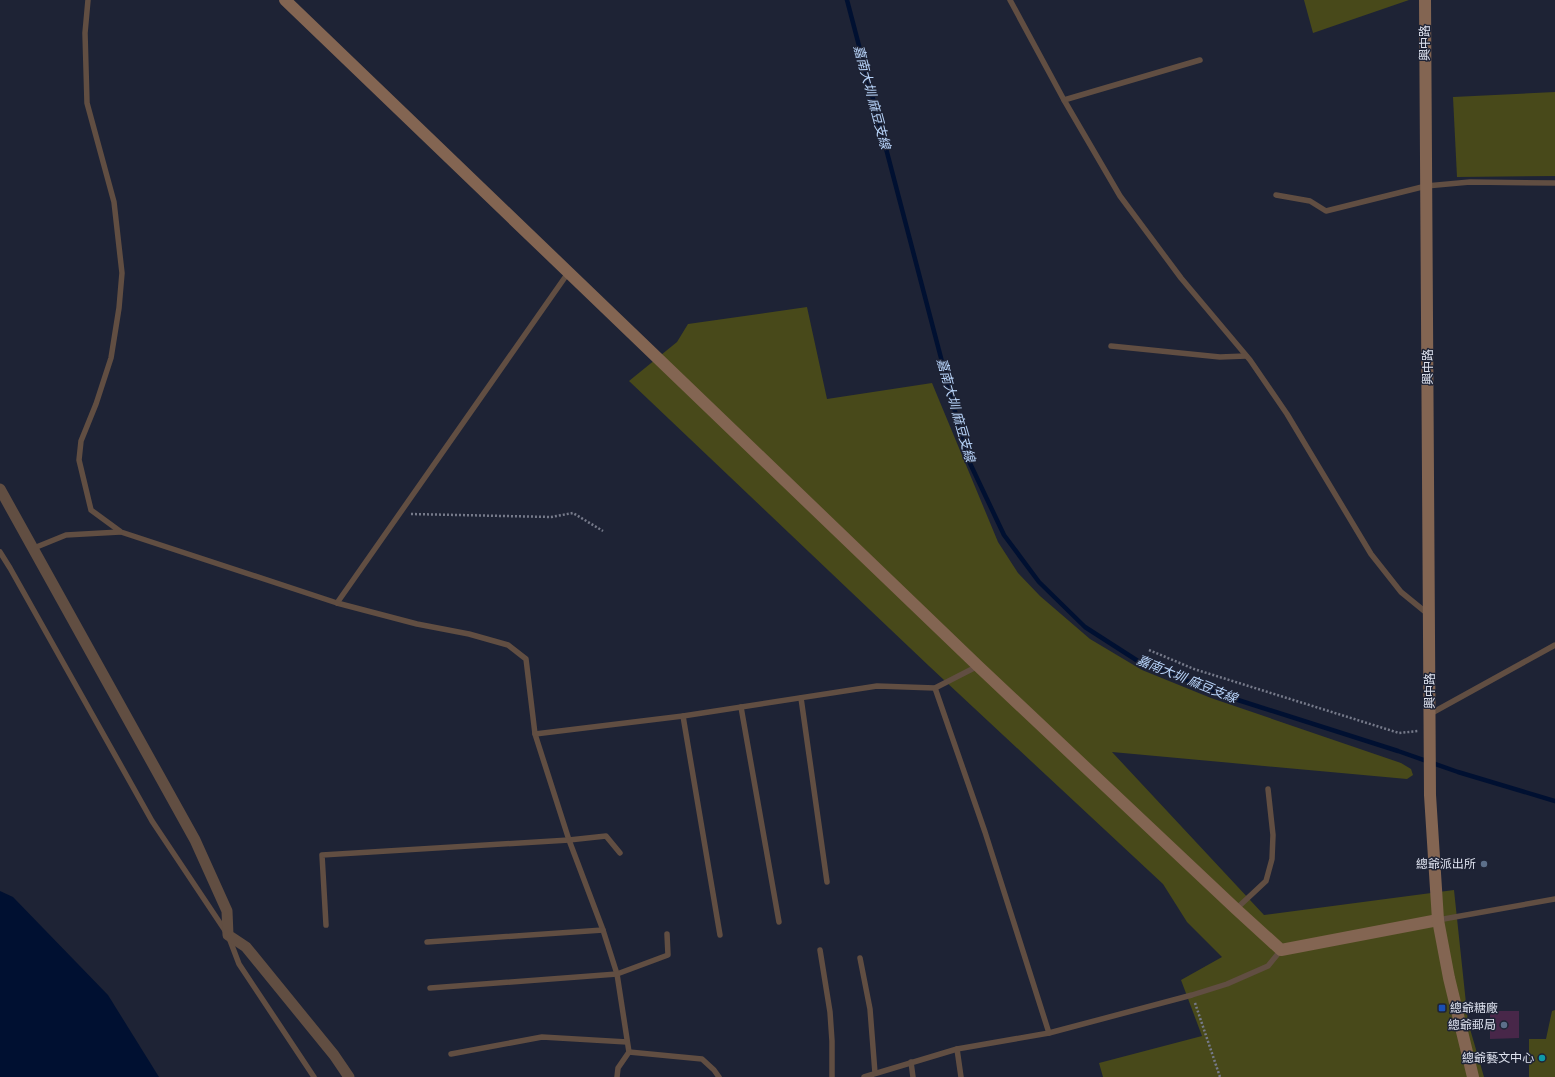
<svg xmlns="http://www.w3.org/2000/svg" width="1555" height="1077" viewBox="0 0 1555 1077" font-family="'Fira Sans Condensed','Noto Sans TC',sans-serif">
  <rect width="100%" height="100%" fill="#1e2335"/>
  <g fill="#48491a">
    <polygon points="1304,0 1409,0 1313,33"/>
    <polygon points="1555,92 1555,176 1457,177 1453,97"/>
    <polygon points="807,307 827,399 932,383 998,542 1018,573 1040,596 1090,639 1142,670 1211,698 1401,763 1411,769 1413,775 1407,779 1112,752 1264,915 1454,890 1468,1022 1484,1077 1103,1077 1099,1063 1202,1036 1181,980 1222,957 1187,922 1163,884 929,666 629,381 677,342 688,324"/>
    <polygon points="1555,1010 1555,1077 1529,1077 1529,1039 1546,1039 1552,1011"/>
  </g>
  <polygon fill="#001031" points="0,891 13,897 108,995 159,1077 0,1077"/>
  <g fill="none" stroke-linecap="round" stroke-linejoin="round">
    <polyline stroke="#001031" stroke-width="4.5" points="847,0 967,457 1004,535 1039,582 1085,627 1141,663 1238,700 1398,751 1458,772 1555,801"/>
  </g>
  <polygon fill="#482749" points="1490,1011 1519,1011 1519,1038 1490,1039"/>
  <g fill="none" stroke-linecap="round" stroke-linejoin="round">
    <g stroke="#767a8a" stroke-width="2.5" stroke-dasharray="2 2" stroke-linecap="butt">
      <polyline points="411,514 551,517 573,513 603,531"/>
      <polyline points="1149,650 1194,669 1399,733 1418,731"/>
      <polyline points="1195,1003 1220,1077"/>
    </g>
    <g stroke="#614e42" stroke-width="5.5">
      <polyline points="88,0 85,33 87,103 114,202 122,273 119,308 111,358 96,404 81,441 79,460 91,510 121,532 337,603 417,624 469,634 508,645 526,659 535,734 569,840 603,930 617,974 629,1052 702,1059 714,1070 719,1077"/>
      <polyline points="1010,0 1064,100 1120,196 1181,278 1250,360 1287,414 1371,554 1401,592 1428,614"/>
      <polyline points="1064,100 1200,60"/>
      <polyline points="1276,195 1310,201 1326,211 1426,186 1470,182 1555,183"/>
      <polyline points="1111,346 1220,357 1246,356"/>
      <polyline points="34,548 66,535 120,532"/>
      <polyline points="0,552 10,568 152,821 228,935 239,964 314,1077"/>
      <polyline points="337,603 568,273"/>
      <polyline points="935,688 985,832 1049,1033"/>
      <polyline points="801,698 827,882"/>
      <polyline points="741,707 779,922"/>
      <polyline points="1430,714 1555,645"/>
      <polyline points="683,716 720,935"/>
      <polyline points="535,734 683,716 877,686 935,688 978,666"/>
      <polyline points="1236,909 1266,881 1272,859 1273,835 1268,789"/>
      <polyline points="1438,920 1555,899"/>
      <polyline points="326,925 322,855 569,840 606,836 620,853"/>
      <polyline points="427,942 603,930"/>
      <polyline points="820,950 830,1012 832,1041 832,1077"/>
      <polyline points="860,958 870,1009 875,1073"/>
      <polyline points="430,988 617,974 668,955 667,934"/>
      <polyline points="957,1049 961,1077"/>
      <polyline points="451,1054 542,1037 627,1042"/>
      <polyline points="911,1062 913,1077"/>
      <polyline points="617,1077 618,1068 629,1052"/>
      <polyline points="864,1077 957,1049 1049,1033 1192,995 1227,984 1268,966 1281,950"/>
    </g>
    <polyline stroke="#614e42" stroke-width="11" points="0,489 195,840 227,911 228,935 246,947 334,1055 349,1077"/>
    <g stroke="#836552" stroke-width="12">
      <polyline points="285,0 978,666 1236,909 1281,950 1438,920"/>
      <polyline points="1425,0 1430,795 1438,920 1449,978 1473,1077"/>
    </g>
  </g>
  <g fill="#5c6f8a" stroke="#1e2335" stroke-width="1.5">
    <circle cx="1484" cy="864" r="4"/>
    <circle cx="1504" cy="1025" r="4"/>
  </g>
  <rect fill="#1a4fb4" stroke="#1e2335" stroke-width="1.5" x="1438" y="1004" width="8" height="8" rx="2"/>
  <circle fill="#0f9aa8" stroke="#1e2335" stroke-width="1.5" cx="1542" cy="1058" r="4"/>
  <g text-anchor="middle" dominant-baseline="central" stroke-width="3" stroke-linejoin="round" paint-order="stroke">
    <g font-size="12" fill="#dfe3f0" stroke="#1e2335">
      <text transform="translate(1425 43) rotate(-90)">興中路</text>
      <text transform="translate(1428 367) rotate(-90)">興中路</text>
      <text transform="translate(1430 691) rotate(-90)">興中路</text>
    </g>
    <g font-size="12" fill="#dfe3f0" stroke="#1e2335" text-anchor="end">
      <text x="1476" y="864">總爺派出所</text>
      <text x="1450" y="1008" text-anchor="start">總爺糖廠</text>
      <text x="1496" y="1025">總爺郵局</text>
      <text x="1534" y="1058">總爺藝文中心</text>
    </g>
    <g font-size="13" font-style="italic" fill="#b9d5fb" stroke="#1e2335">
      <text transform="translate(872 97) rotate(75)">嘉南大圳 麻豆支線</text>
      <text transform="translate(956 410) rotate(74)">嘉南大圳 麻豆支線</text>
      <text transform="translate(1187 679) rotate(22)">嘉南大圳 麻豆支線</text>
    </g>
  </g>
</svg>
